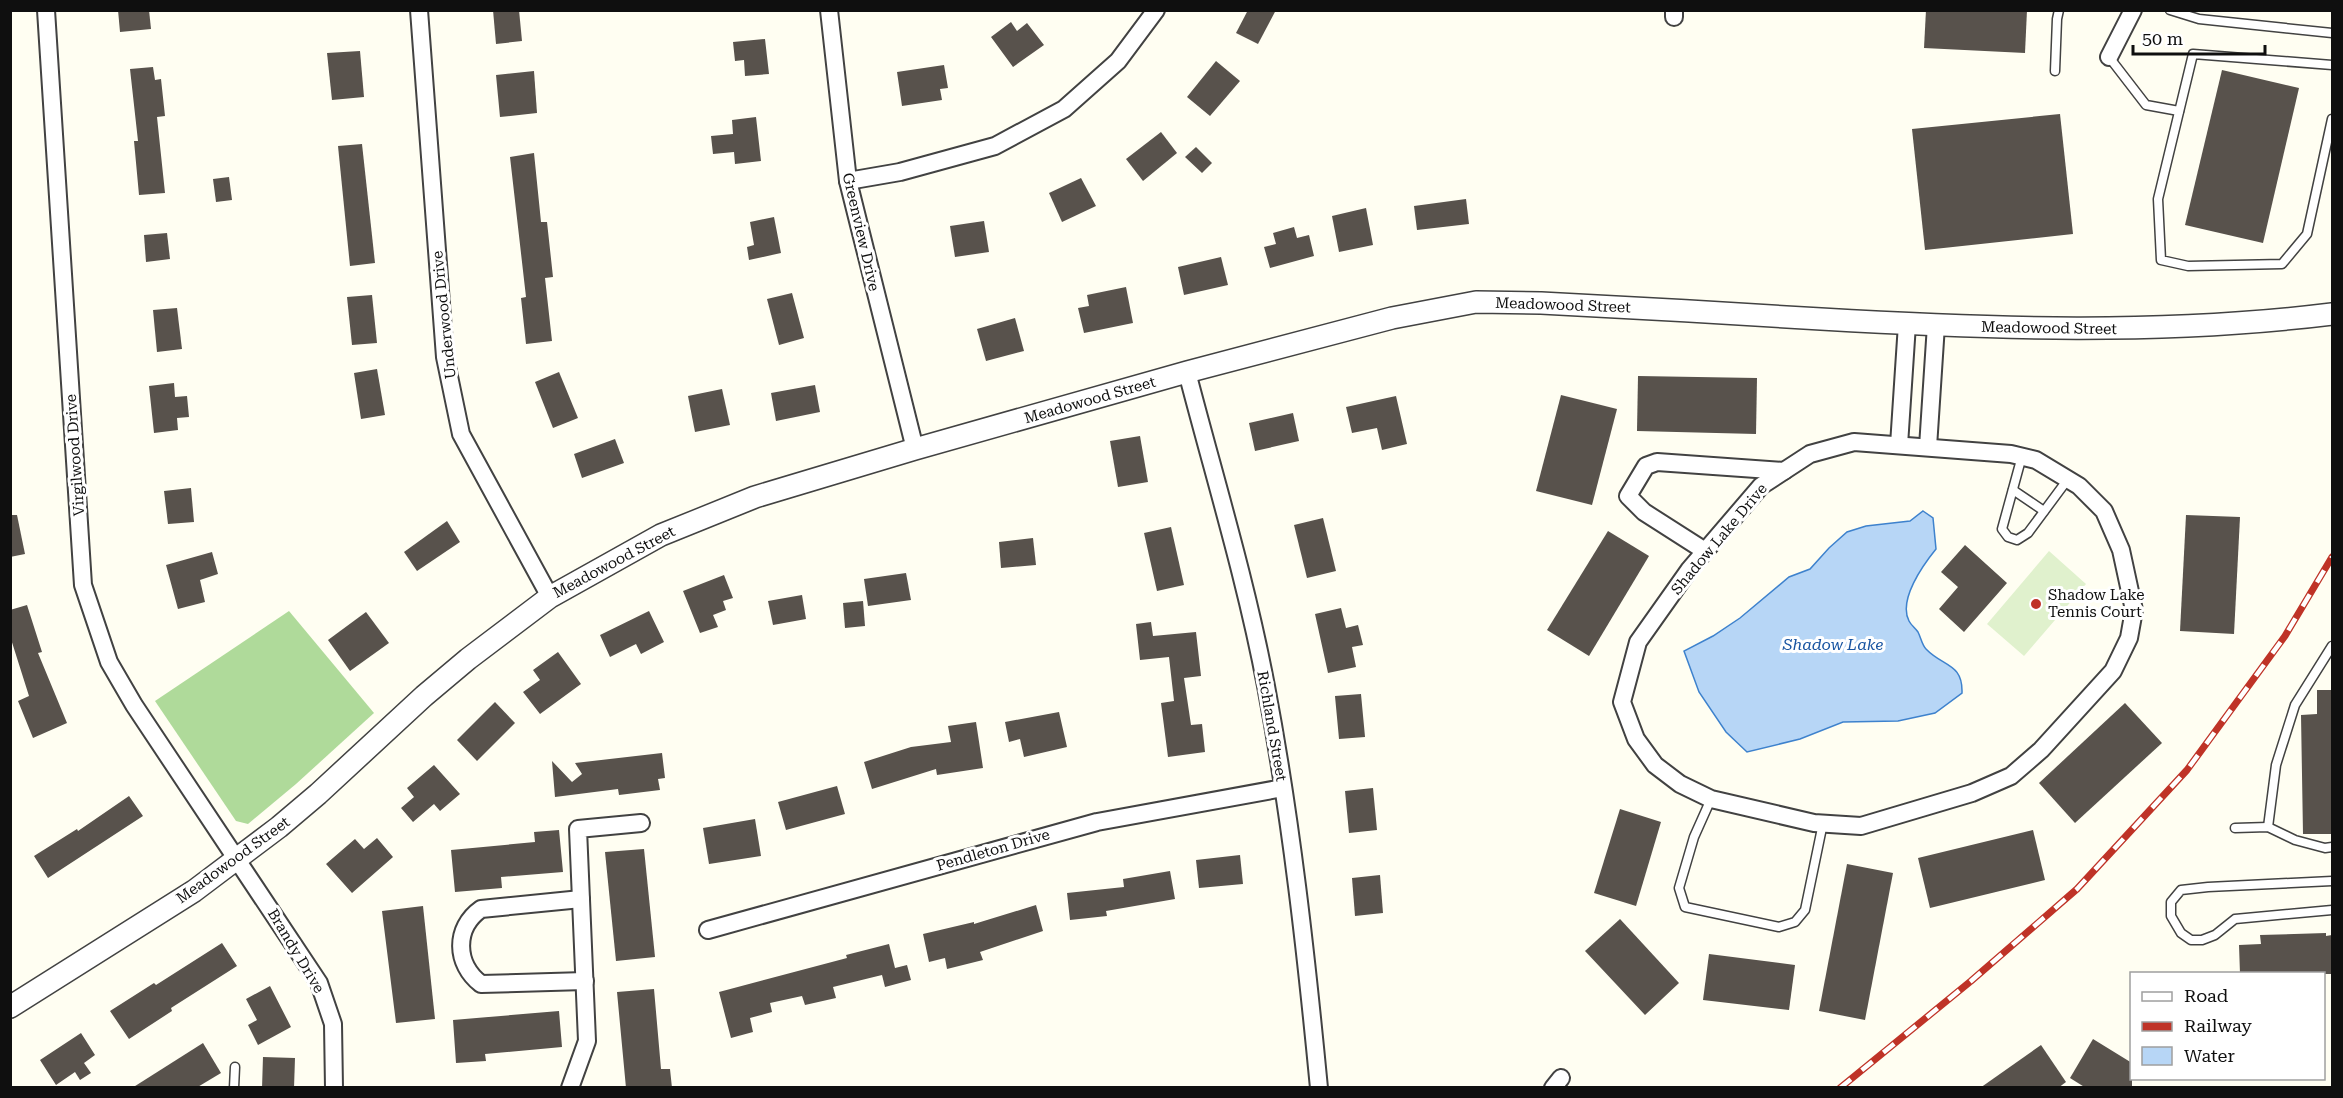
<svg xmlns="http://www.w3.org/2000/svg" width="2343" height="1098" viewBox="0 0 2343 1098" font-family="'Roboto Serif',serif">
  <rect width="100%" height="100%" fill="#fffef2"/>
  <polygon fill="#afda9a" points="289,611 374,713 296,784 248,824 236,821 155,701"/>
  <polygon fill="#e0f1cd" points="2049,551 2086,584 2024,656 1987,624"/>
  <path fill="#b7d6f6" stroke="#3e82cd" stroke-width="1.5" d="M1923 511 1933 518 1936 549C1923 565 1898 600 1909 621 1911 625 1915 628 1918 632 1921 638 1922 645 1926 649 1943 667 1963 663 1962 693L1935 713 1898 721 1843 722 1800 739 1747 752 1726 732 1699 692 1684 651 1713 636 1740 618 1789 577 1810 569 1829 548 1847 532 1866 526 1910 521Z"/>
  <g fill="#58524c">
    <polygon points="118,10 149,10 151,29 120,32"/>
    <polygon points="493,10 519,10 522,41 496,44"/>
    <polygon points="1248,10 1276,10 1258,44 1236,33"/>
    <polygon points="1926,10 2027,10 2025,53 1924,48"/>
    <polygon points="1011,22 1017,31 1027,23 1044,45 1013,67 991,37"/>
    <polygon points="765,39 769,74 745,76 744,60 735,61 733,42"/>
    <polygon points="360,51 364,97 332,100 327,53"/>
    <polygon points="1216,61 1240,81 1210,116 1187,97"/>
    <polygon points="944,65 948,88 940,89 942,100 902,106 897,72"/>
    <polygon points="153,67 155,80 161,79 165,116 157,117 165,193 139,195 134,141 138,141 130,69"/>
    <polygon points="2222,70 2299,88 2263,243 2185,225"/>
    <polygon points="534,71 537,113 500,117 496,75"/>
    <polygon points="2060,114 2073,234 1925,250 1912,129"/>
    <polygon points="756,117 761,161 735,164 734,152 713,154 711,136 733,134 732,120"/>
    <polygon points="1161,132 1177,153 1143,181 1126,159"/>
    <polygon points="362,144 375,263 350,266 338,146"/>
    <polygon points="1196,147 1212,163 1202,173 1185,157"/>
    <polygon points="534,153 541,222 547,222 553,277 545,278 552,341 526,344 521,298 526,297 510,157"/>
    <polygon points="229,177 232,200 216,202 213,179"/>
    <polygon points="1081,178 1096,206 1062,222 1049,193"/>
    <polygon points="1466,199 1469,224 1417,230 1414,206"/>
    <polygon points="1366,208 1373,245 1339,252 1332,216"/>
    <polygon points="774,217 781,253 749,260 747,247 754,245 750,222"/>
    <polygon points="984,221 989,252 955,257 950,226"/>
    <polygon points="1294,227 1297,238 1309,235 1314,256 1270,268 1264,247 1276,244 1273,233"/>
    <polygon points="167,233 170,259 146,262 144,235"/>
    <polygon points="1221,257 1228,285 1184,295 1178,267"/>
    <polygon points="1126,287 1133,323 1084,333 1078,308 1089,306 1087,295"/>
    <polygon points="792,293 804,338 779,345 767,299"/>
    <polygon points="372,295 377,343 352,345 347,297"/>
    <polygon points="177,308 182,349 157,352 153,310"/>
    <polygon points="1015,318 1024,351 986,361 977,329"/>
    <polygon points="377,369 385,415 361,419 354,373"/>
    <polygon points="559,372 578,418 553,428 535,382"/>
    <polygon points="1638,376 1757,378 1756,434 1637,431"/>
    <polygon points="174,383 175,397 187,396 189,417 177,418 178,430 154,433 149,386"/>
    <polygon points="815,385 820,412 776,421 771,393"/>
    <polygon points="722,389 730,425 695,432 688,396"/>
    <polygon points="1561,395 1617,409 1592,505 1536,491"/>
    <polygon points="1396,396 1407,444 1382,450 1377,428 1352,433 1346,407"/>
    <polygon points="1293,413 1299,441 1255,451 1249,423"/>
    <polygon points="1140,436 1148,482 1118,487 1110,441"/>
    <polygon points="615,439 624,463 582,478 574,454"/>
    <polygon points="191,488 194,522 168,524 164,491"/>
    <polygon points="10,515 17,515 25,554 10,557"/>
    <polygon points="2186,515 2240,517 2234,634 2180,631"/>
    <polygon points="1323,518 1336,571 1307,578 1294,525"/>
    <polygon points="447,521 460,542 417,571 404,552"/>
    <polygon points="1171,527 1184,585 1157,591 1144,533"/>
    <polygon points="1608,531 1649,556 1589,656 1547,630"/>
    <polygon points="1033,538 1036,565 1001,568 999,542"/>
    <polygon points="1965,545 2007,583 1964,632 1939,609 1958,587 1941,572"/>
    <polygon points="212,552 218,574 200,580 205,602 178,609 166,565"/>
    <polygon points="906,573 911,600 868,606 864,579"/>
    <polygon points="724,575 733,598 723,601 726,610 713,615 718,627 700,633 683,591"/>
    <polygon points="802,595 806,619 773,625 768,601"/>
    <polygon points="863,601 865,626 845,628 843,603"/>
    <polygon points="27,605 42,652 38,653 67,723 33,738 18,701 29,696 10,636 10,610"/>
    <polygon points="1341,608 1346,628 1358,625 1363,645 1352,647 1356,667 1328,673 1315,614"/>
    <polygon points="649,611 664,642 641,654 636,644 610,657 600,635"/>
    <polygon points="366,612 389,643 350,671 328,640"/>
    <polygon points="1151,622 1153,636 1196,632 1201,676 1184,678 1191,725 1202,724 1205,752 1168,757 1161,703 1174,701 1169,657 1140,660 1136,624"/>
    <polygon points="558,652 581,684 540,714 523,692 540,680 533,670"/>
    <polygon points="2317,690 2332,690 2332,834 2303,834 2301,715 2317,714"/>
    <polygon points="1361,694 1365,737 1339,739 1335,696"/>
    <polygon points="495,702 515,723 477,761 457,740"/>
    <polygon points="2125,703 2162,743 2075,823 2039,783"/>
    <polygon points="1059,712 1067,747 1024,757 1020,739 1009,742 1005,722"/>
    <polygon points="976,722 983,768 937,775 936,769 872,789 864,762 911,747 951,742 948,726"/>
    <polygon points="662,753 665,778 658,779 660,790 619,795 618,789 555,797 552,761 572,782 582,774 575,763"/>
    <polygon points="434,765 460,794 440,811 434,804 413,822 401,808 414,797 407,788"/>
    <polygon points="837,786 845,814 786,830 778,802"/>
    <polygon points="1373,788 1377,830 1349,833 1345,791"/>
    <polygon points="129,796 143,816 48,878 34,856 77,829 78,831"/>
    <polygon points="1620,809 1661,822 1636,906 1594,893"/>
    <polygon points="755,819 761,856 709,864 703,828"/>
    <polygon points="559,830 563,872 501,877 502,888 455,892 451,850 535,842 534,832"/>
    <polygon points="2033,830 2045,880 1930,908 1918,858"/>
    <polygon points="377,838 393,857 352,893 326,864 355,839 364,849"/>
    <polygon points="644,849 655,957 616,961 605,852"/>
    <polygon points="1240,855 1243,884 1199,888 1196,860"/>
    <polygon points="1847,864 1893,873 1865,1020 1819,1011"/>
    <polygon points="1170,871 1175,899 1106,911 1107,916 1070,920 1067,893 1124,887 1123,879"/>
    <polygon points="1380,875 1383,913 1355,916 1352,878"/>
    <polygon points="1036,905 1043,931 980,952 983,960 947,969 945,958 929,962 923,934 974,922 974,924"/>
    <polygon points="423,906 435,1019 396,1023 382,911"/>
    <polygon points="1620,919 1679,983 1645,1015 1585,951"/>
    <polygon points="2326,933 2326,936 2332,935 2332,974 2240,974 2239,945 2261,944 2260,935"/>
    <polygon points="222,943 237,966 171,1008 172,1011 129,1039 110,1011 154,983 156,985"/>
    <polygon points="889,944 895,968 907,965 911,980 885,987 882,975 833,987 836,998 805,1005 802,996 770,1003 772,1012 750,1018 753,1032 731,1038 719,992 847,958 846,955"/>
    <polygon points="1709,954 1795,965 1789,1010 1703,1000"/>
    <polygon points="270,986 291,1027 258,1045 248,1025 257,1020 246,999"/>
    <polygon points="654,989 661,1069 670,1069 672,1088 626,1088 617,992"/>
    <polygon points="559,1011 562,1047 485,1054 486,1061 456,1063 453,1020"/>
    <polygon points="81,1033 95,1055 84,1063 91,1073 80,1080 75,1072 56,1085 40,1060"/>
    <polygon points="2093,1039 2132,1063 2132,1088 2086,1088 2070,1078"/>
    <polygon points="203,1043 221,1073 196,1088 132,1088"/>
    <polygon points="2041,1045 2066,1082 2058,1088 1980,1088"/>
    <polygon points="263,1057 295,1058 294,1088 262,1088"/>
  </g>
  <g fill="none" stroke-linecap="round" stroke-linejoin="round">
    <defs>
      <g id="service">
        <polyline points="2170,10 2199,19 2332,33"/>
        <polyline points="2109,57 2146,105 2179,111"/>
        <polyline points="2332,65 2193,54 2158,199 2161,260 2188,266 2282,264 2307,234 2332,119"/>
        <polyline points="2055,71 2057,19 2059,10"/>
        <polyline points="2022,456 2002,529 2008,537 2017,540 2028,533 2068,479"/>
        <polyline points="2013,490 2044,511"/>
        <polyline points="1711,799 1694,837 1679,888 1685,907 1779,927 1795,922 1805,910 1823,823"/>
        <polyline points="2268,827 2276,765 2295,705 2332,646"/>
        <polyline points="2235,828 2268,827 2295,840 2325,848 2332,847"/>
        <polyline points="2332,881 2208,887 2181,890 2171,902 2171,916 2181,933 2191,940 2202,940 2215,935 2235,919 2332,910"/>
        <polyline points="234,1088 235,1067"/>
      </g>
      <g id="minor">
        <polyline points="46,10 83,585 109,662 134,705 319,983 333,1024 334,1088"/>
        <polyline points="419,10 445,357 461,434 550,597"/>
        <polyline points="829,10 848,181 915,449"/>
        <polyline points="1674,10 1674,17"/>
        <polyline points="2109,57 2133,10"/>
        <polyline points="848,181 900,172 995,146 1064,109 1118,61 1156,10"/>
        <path d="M1187 372C1214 476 1246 580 1266 686 1291 818 1306 953 1319 1088"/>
        <polygon points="1854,442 2011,454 2036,460 2079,486 2104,511 2121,550 2134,610 2129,638 2113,671 2041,750 2011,776 1972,793 1861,826 1814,823 1711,799 1680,784 1655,765 1636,739 1622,702 1638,642 1689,570 1761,486 1810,454"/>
        <polyline points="1899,445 1907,324"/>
        <polyline points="1928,447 1936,325"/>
        <polyline points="1705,551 1644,512 1628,496 1646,466 1657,462 1784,471"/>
        <path d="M581 899 481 909C454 928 455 964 481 984L585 981"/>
        <polyline points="708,930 1097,822 1283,788"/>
        <polyline points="570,1088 587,1041 578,829 641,823"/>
        <polyline points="1553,1088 1561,1078"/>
      </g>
      <path id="tertiary" d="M10 1007 194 891 279 827 318 794 424 696 468 659 550 597 661 535 755 497 915 449 1187 372 1392 318 1476 302 1541 303C1634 308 1728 313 1821 319 1992 329 2162 335 2332 314"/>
    </defs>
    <use href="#service" stroke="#424242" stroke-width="11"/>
    <use href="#minor" stroke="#424242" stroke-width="20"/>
    <use href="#tertiary" stroke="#424242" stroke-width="24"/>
    <use href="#service" stroke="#fff" stroke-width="8"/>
    <use href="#minor" stroke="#fff" stroke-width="16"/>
    <use href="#tertiary" stroke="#fff" stroke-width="21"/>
    <defs>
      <polyline id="rail" points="1840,1088 1971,981 2077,889 2187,770 2285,636 2332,557"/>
    </defs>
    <use href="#rail" stroke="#bf3327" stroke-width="7"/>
    <use href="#rail" stroke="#fff" stroke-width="4.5" stroke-dasharray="14" stroke-linecap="butt"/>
  </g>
  <circle fill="#bf3327" stroke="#fff" stroke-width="2" cx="2036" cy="604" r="6"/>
  <g text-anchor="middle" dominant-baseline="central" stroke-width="6" stroke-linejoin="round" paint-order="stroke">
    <g font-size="15" fill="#0f0f0f" stroke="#fff">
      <text transform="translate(861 232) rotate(77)">Greenview Drive</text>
      <text transform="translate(1563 305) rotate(2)">Meadowood Street</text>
      <text transform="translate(444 315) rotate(-96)">Underwood Drive</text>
      <text transform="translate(2049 328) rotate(1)">Meadowood Street</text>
      <text transform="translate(1090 400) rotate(-16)">Meadowood Street</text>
      <text transform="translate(75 455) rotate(-94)">Virgilwood Drive</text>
      <text transform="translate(1719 539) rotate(-50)">Shadow Lake Drive</text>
      <text transform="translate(614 562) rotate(-28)">Meadowood Street</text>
      <text transform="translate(1272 726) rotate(80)">Richland Street</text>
      <text transform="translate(993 850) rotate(-16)">Pendleton Drive</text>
      <text transform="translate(233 860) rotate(-36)">Meadowood Street</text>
      <text transform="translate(296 951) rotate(59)">Brandy Drive</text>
    </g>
    <g font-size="15" fill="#0f0f0f" stroke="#fff" text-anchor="start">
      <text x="2048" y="595">Shadow Lake<tspan x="2048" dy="17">Tennis Court</tspan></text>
    </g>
    <g font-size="16" font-style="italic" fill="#1854a1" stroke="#fff">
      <text x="1833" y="644">Shadow Lake</text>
    </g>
  </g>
  <rect width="2343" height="1098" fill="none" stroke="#0f0f0f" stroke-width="24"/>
  <rect x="2130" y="972" width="195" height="108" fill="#ffffff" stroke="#9f9f9f" stroke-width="1.5"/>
  <rect x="2142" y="992" width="30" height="9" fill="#ffffff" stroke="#9f9f9f" stroke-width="1.5"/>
  <text x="2184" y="1002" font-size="18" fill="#0f0f0f">Road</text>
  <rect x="2142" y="1022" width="30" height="9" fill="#bf3327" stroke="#9f9f9f" stroke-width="1.5"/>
  <text x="2184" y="1032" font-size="18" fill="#0f0f0f">Railway</text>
  <rect x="2142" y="1047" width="30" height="18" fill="#b7d6f6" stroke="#9f9f9f" stroke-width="1.5"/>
  <text x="2184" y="1062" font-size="18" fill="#0f0f0f">Water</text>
  <path d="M2133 45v9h132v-9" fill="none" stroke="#0f0f0f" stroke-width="3"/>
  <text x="2142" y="45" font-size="18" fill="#0f0f0f" stroke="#ffffff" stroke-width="4.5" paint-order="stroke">50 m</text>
</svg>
